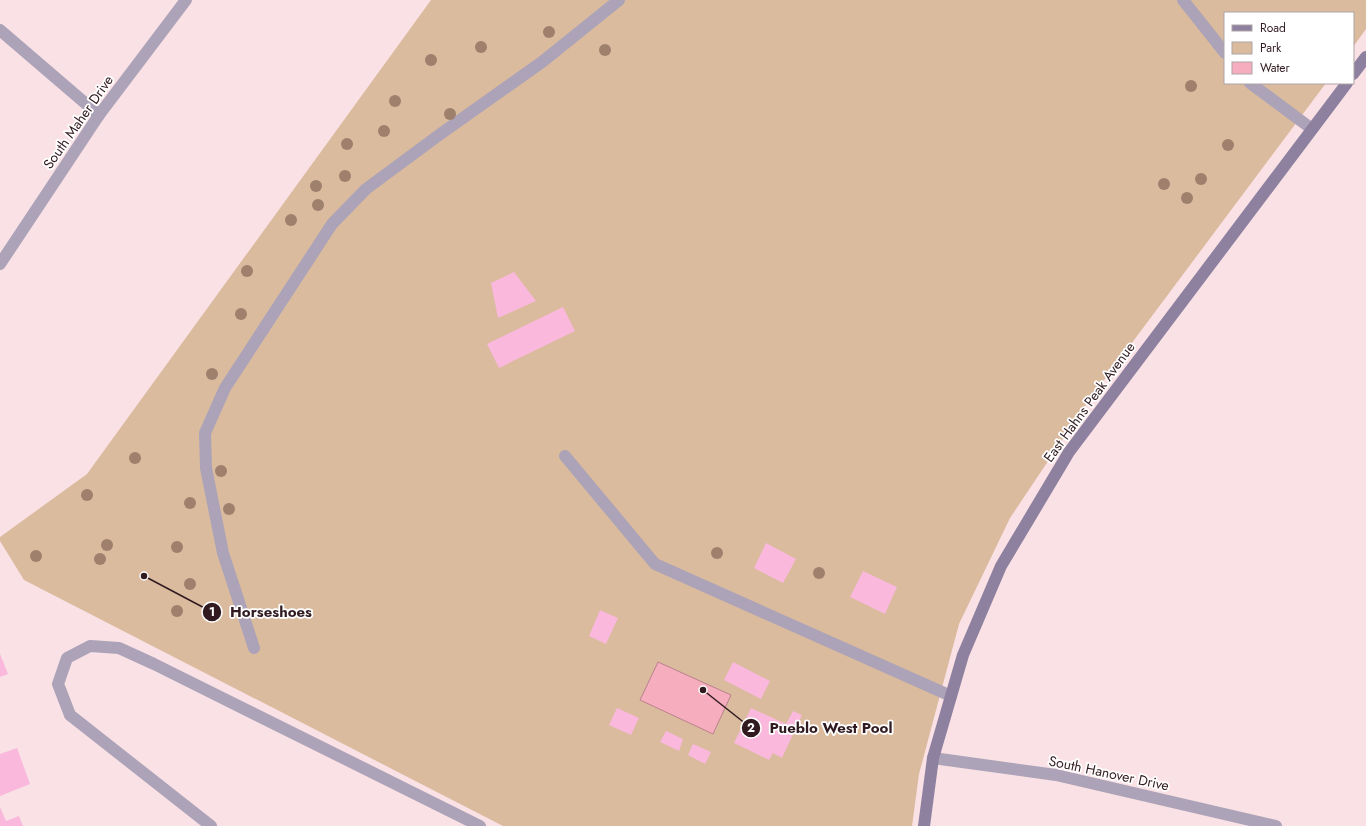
<svg xmlns="http://www.w3.org/2000/svg" width="1366" height="826" viewBox="0 0 1366 826" font-family="Jost,sans-serif">
  <rect width="100%" height="100%" fill="#fae1e5"/>
  <polygon fill="#dabb9e" points="431,0 1366,0 1366,29 1353,47 1353,13 1225,13 1225,83 1326,83 1087,403 1010,518 959,624 919,774 912,826 503,826 24,580 0,541 0,537 87,474"/>
  <polygon fill="#f6adbd" stroke="#bb818e" points="658,662 731,695 713,734 640,700"/>
  <g fill="#f9b8dc">
    <polygon points="514,272 536,301 498,318 491,283"/>
    <polygon points="563,307 575,331 499,368 487,344"/>
    <polygon points="766,543 796,559 783,583 754,568"/>
    <polygon points="863,571 897,587 885,614 850,597"/>
    <polygon points="600,610 618,618 606,644 589,636"/>
    <polygon points="0,654 8,674 0,677"/>
    <polygon points="733,662 770,681 761,699 724,680"/>
    <polygon points="617,708 639,718 631,735 609,725"/>
    <polygon points="751,708 786,724 793,711 802,715 782,758 773,753 769,760 734,743"/>
    <polygon points="666,731 683,739 679,751 660,742"/>
    <polygon points="693,744 711,752 705,764 688,755"/>
    <polygon points="17,748 30,784 0,796 0,754"/>
    <polygon points="0,807 6,821 19,816 23,826 0,826"/>
  </g>
  <g fill="none" stroke-linecap="round" stroke-linejoin="round">
    <g stroke="#aca3b8" stroke-width="12">
      <polyline points="1183,0 1225,53"/>
      <polyline points="1250,83 1312,129"/>
      <polyline points="565,456 655,564 951,696"/>
      <polyline points="254,648 223,553 206,468 205,433 225,388 332,224 366,189 439,135 542,62 619,0"/>
      <polyline points="211,826 70,715 58,684 67,658 90,646 119,648 154,664 480,826"/>
    </g>
    <g stroke="#aca3b8" stroke-width="12">
      <polyline points="0,30 99,115"/>
      <polyline points="0,264 99,115 186,0"/>
      <polyline points="933,758 1056,775 1276,826"/>
    </g>
    <g stroke="#8e81a0" stroke-width="12">
      <polyline points="1353,74 1366,57"/>
      <polyline points="924,826 933,758 963,655 1001,566 1069,452 1347,83"/>
    </g>
  </g>
  <g fill="#9e806d">
    <circle cx="549" cy="32" r="6"/>
    <circle cx="481" cy="47" r="6"/>
    <circle cx="605" cy="50" r="6"/>
    <circle cx="431" cy="60" r="6"/>
    <circle cx="1191" cy="86" r="6"/>
    <circle cx="395" cy="101" r="6"/>
    <circle cx="450" cy="114" r="6"/>
    <circle cx="384" cy="131" r="6"/>
    <circle cx="347" cy="144" r="6"/>
    <circle cx="1228" cy="145" r="6"/>
    <circle cx="345" cy="176" r="6"/>
    <circle cx="1201" cy="179" r="6"/>
    <circle cx="1164" cy="184" r="6"/>
    <circle cx="316" cy="186" r="6"/>
    <circle cx="1187" cy="198" r="6"/>
    <circle cx="318" cy="205" r="6"/>
    <circle cx="291" cy="220" r="6"/>
    <circle cx="247" cy="271" r="6"/>
    <circle cx="241" cy="314" r="6"/>
    <circle cx="212" cy="374" r="6"/>
    <circle cx="135" cy="458" r="6"/>
    <circle cx="221" cy="471" r="6"/>
    <circle cx="87" cy="495" r="6"/>
    <circle cx="190" cy="503" r="6"/>
    <circle cx="229" cy="509" r="6"/>
    <circle cx="107" cy="545" r="6"/>
    <circle cx="177" cy="547" r="6"/>
    <circle cx="717" cy="553" r="6"/>
    <circle cx="36" cy="556" r="6"/>
    <circle cx="100" cy="559" r="6"/>
    <circle cx="819" cy="573" r="6"/>
    <circle cx="190" cy="584" r="6"/>
    <circle cx="177" cy="611" r="6"/>
  </g>
  <g text-anchor="middle" dominant-baseline="central" stroke-width="3.5" stroke-linejoin="round" paint-order="stroke">
    <g font-size="14" fill="#311b20" stroke="#fff">
      <text transform="translate(78 122) rotate(-55)">South Maher Drive</text>
      <text transform="translate(1089 402) rotate(-54)">East Hahns Peak Avenue</text>
      <text transform="translate(1109 773) rotate(12)">South Hanover Drive</text>
    </g>
  </g>
  <path fill="none" stroke="#311b20" stroke-width="1.5" d="M144 576L212 612M703 690L751 728"/>
  <g fill="#311b20" stroke="#fff" stroke-width="1.5">
    <circle cx="144" cy="576" r="4"/>
    <circle cx="703" cy="690" r="4"/>
    <circle cx="212" cy="612" r="10"/>
    <circle cx="751" cy="728" r="10"/>
  </g>
  <g font-size="12" text-anchor="middle" font-weight="bold" fill="#fff">
    <text x="212" y="616">1</text>
    <text x="751" y="732">2</text>
  </g>
  <g font-size="15" text-anchor="middle" font-weight="bold" fill="#311b20" stroke="#fff" stroke-width="3.5" stroke-linejoin="round" paint-order="stroke">
    <text x="271" y="617">Horseshoes</text>
    <text x="831" y="733">Pueblo West Pool</text>
  </g>
  <rect x="1224" y="12" width="130" height="72" fill="#ffffff" stroke="#ada4a6"/>
  <rect x="1232" y="25" width="20" height="6" fill="#8e81a0" stroke="#ada4a6"/>
  <text x="1260" y="32" font-size="12" fill="#311b20">Road</text>
  <rect x="1232" y="42" width="20" height="12" fill="#dabb9e" stroke="#ada4a6"/>
  <text x="1260" y="52" font-size="12" fill="#311b20">Park</text>
  <rect x="1232" y="62" width="20" height="12" fill="#f6adbd" stroke="#ada4a6"/>
  <text x="1260" y="72" font-size="12" fill="#311b20">Water</text>
</svg>
